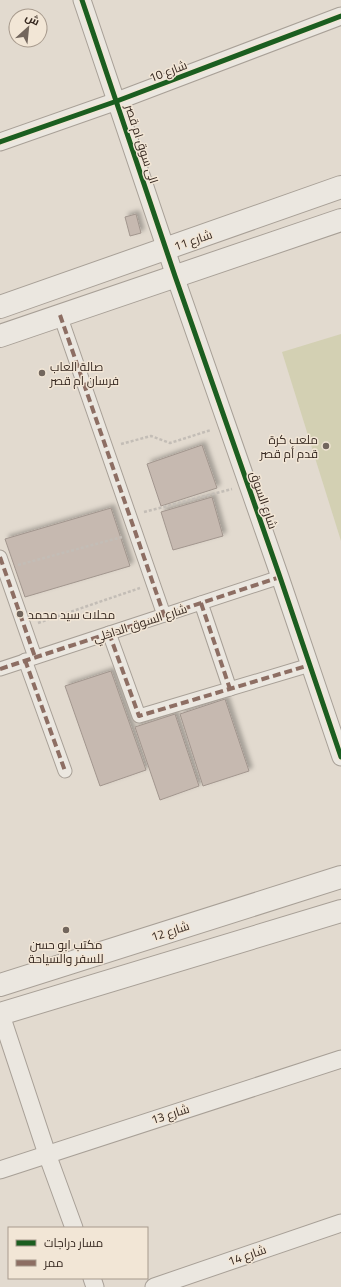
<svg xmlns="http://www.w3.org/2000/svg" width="341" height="1287" viewBox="0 0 341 1287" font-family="Georgia,Cairo,serif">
  <defs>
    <filter id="shadow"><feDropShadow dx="3.5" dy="-3.5" stdDeviation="2" flood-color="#0004"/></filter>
  </defs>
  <rect width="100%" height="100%" fill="#e2dacf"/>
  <polygon fill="#d3d0b3" points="341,334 341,541 282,352"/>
  <g fill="#c6b9b0" stroke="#a2968e" filter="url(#shadow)">
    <polygon points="136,214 141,233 130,236 125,217"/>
    <polygon points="202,445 217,488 161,506 147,464"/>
    <polygon points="212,497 223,536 173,550 161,512"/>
    <polygon points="111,508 130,566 25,597 5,539"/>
    <polygon points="111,671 146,770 100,786 65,686"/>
    <polygon points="225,699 249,771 203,786 180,714"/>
    <polygon points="175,714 199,786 160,800 135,727"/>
  </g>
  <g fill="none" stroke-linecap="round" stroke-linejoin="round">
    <defs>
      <g id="pedestrian">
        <polyline points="60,315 164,615"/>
        <polyline points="0,557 35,657"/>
        <polyline points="201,603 230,689"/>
        <polyline points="109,633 139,716 310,665"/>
        <polyline points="25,660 65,771"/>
        <polyline points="0,669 280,577"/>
      </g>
      <g id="minor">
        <polyline points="82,0 175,276 280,577 341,757"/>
        <polyline points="0,142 117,101 341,16"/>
        <polyline points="0,1012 47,1154 74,1228"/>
        <polyline points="0,1170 341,1059"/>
        <polyline points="92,1278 95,1287"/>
        <polyline points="154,1287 341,1223"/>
      </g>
      <g id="tertiary">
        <polyline points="0,307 341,187"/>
        <polyline points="0,336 341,220"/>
        <polyline points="0,985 341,877"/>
        <polyline points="0,1014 341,911"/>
      </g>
    </defs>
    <use href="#pedestrian" stroke="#a8a097" stroke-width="15"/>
    <use href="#minor" stroke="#a8a097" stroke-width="19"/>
    <use href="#tertiary" stroke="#a8a097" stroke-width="24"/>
    <g stroke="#c3bdb6" stroke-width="2.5" stroke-dasharray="3 2" stroke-linecap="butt">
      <polyline points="121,444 151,436 170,443 211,430"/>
      <polyline points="144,512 232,489"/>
      <polyline points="18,565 122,537"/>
      <polyline points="38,623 140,588"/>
    </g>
    <use href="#pedestrian" stroke="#ebe7e0" stroke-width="13"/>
    <use href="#minor" stroke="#ebe7e0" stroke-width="17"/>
    <use href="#tertiary" stroke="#ebe7e0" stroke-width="22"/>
    <g stroke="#8d6e63" stroke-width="4" stroke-dasharray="8 4" stroke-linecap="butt">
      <polyline points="60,315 164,615"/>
      <polyline points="0,557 35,657"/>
      <polyline points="201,603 230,689"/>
      <polyline points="109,633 139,716 310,665"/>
      <polyline points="25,660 65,771"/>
      <polyline points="0,669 280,577"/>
    </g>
    <defs>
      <g id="cycleway">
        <polyline points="82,0 175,276 280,577 341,757"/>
        <polyline points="0,142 117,101 341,16"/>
      </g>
    </defs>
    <use href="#cycleway" stroke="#f2e6d6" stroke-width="8"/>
    <use href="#cycleway" stroke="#1b5e20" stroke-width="5"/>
  </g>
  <g fill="#72665d" stroke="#f2e6d6" stroke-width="1.5">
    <circle cx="42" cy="373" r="4"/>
    <circle cx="326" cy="446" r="4"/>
    <circle cx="20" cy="614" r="4"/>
    <circle cx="66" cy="930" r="4"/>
  </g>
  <g text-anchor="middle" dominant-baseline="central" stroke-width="3" stroke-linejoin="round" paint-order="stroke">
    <g font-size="12" fill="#362820" stroke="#f2e6d6">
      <text transform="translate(168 71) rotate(-21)">شارع 10</text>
      <text transform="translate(142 144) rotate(72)">الى سوق ام قصر</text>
      <text transform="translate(193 240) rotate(-19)">شارع 11</text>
      <text transform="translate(264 500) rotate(71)">شارع السوق</text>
      <text transform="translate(140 623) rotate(-18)">شارع السوق الداخلي</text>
      <text transform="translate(170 931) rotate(-18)">شارع 12</text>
      <text transform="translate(170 1114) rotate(-18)">شارع 13</text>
      <text transform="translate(247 1255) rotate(-19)">شارع 14</text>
    </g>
    <g font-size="12" fill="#362820" stroke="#f2e6d6" text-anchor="start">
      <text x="50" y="366">صالة العاب<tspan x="50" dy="14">فرسان ام قصر</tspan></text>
      <text x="318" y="439" text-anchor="end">ملعب كرة<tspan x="318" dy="14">قدم أم قصر</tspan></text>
      <text x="28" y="614">محلات سيد محمد</text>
      <text x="66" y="944" text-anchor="middle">مكتب ابو حسن<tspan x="66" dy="14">للسفر والسياحة</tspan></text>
    </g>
  </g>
  <rect x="8" y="1227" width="140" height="52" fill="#f2e6d6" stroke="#a79a8d"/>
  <rect x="16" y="1240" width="20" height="6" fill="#1b5e20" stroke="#a79a8d"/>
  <text x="44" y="1247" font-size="12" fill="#362820">مسار دراجات</text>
  <rect x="16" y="1260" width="20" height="6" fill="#8d6e63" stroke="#a79a8d"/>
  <text x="44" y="1267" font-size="12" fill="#362820">ممر</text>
  <g transform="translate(28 28) rotate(27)"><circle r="19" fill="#f2e6d6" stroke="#a79a8d"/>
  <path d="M0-3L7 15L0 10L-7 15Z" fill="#72665d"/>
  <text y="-6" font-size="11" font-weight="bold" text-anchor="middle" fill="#362820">ش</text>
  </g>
</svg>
